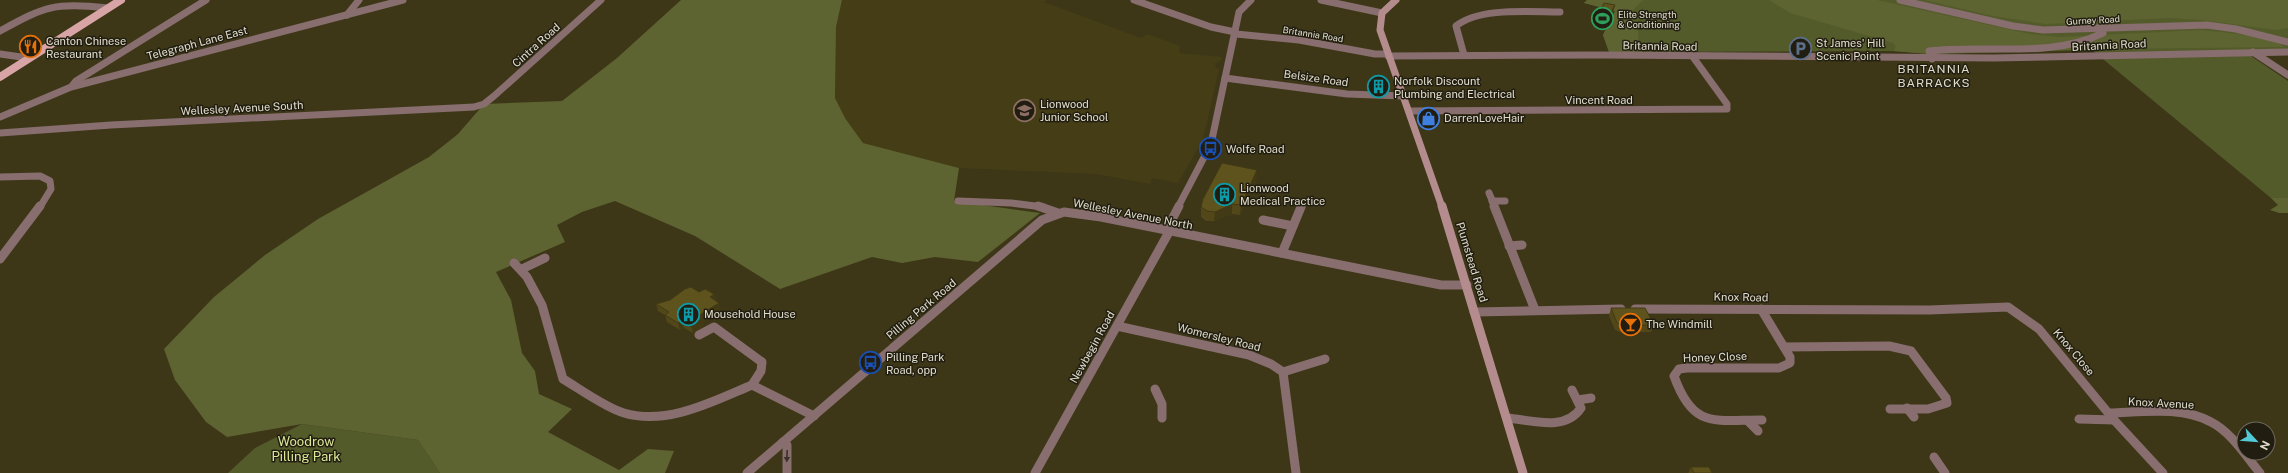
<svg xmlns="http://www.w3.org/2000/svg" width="2288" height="473" viewBox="0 0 2288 473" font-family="'Public Sans',sans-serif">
  <rect width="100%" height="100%" fill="#3d3718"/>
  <polygon fill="#453d15" points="842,0 1047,0 1044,2 1141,38 1148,34 1180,46 1179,53 1222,57 1221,61 1216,63 1215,67 1219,69 1203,139 1178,183 1152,178 1150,184 1096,174 959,168 863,143 845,118 835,98 836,27"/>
  <g fill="#545b2b">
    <polygon points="1587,0 2288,0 2288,55 2251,56 2288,81 2288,198 2271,198 2092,50 1930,54 1893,51 1609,52 1603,35 1615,11 1584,3"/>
    <polygon points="302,424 418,440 440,473 228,473 255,448"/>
  </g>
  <g fill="#5d6331">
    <polygon points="681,0 842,0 836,27 835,98 845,118 863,143 959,168 954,201 1040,213 978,262 935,257 902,263 872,257 780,289 695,236 615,201 582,212 557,225 565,242 496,272 511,300 522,353 535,371 539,394 572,409 548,432 619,470 648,449 674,451 665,473 440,473 418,440 302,424 227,437 206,422 175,380 164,349 214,297 265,255 318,219 429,157 458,134 484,104 562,101 617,58"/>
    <path d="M1587 0H1643L1629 14C1639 29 1641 35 1635 52H1609L1603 35 1615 11 1584 3Z"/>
    <polygon points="1769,0 1877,0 2030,34 2060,37 2201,30 2248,35 2281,44 2285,47 2103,49 1930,54 1893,51 1896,47 1893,43 1790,13"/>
    <polygon points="1924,0 2288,0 2288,28 2276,30 2202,20 2170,18 2046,24 1993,16"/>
    <polygon points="2271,198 2288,198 2288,213 2279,213 2270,210 2278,205"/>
  </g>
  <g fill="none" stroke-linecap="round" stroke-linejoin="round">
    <g stroke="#886e6f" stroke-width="7">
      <polyline points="1134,0 1211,27 1235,32"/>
      <polyline points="1321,0 1382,13"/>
      <polyline points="347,15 359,0"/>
      <path d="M0 31C47 5 54 3 108 8"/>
      <polyline points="1236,34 1299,40 1375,54 1387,54"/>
      <polyline points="2253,52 2288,75"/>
      <polyline points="0,54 28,58"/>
      <path d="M1464 55 1456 26C1479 7 1531 12 1560 12"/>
      <polyline points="1388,56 1601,55 1993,58 2288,52"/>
      <path d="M1932 59 1929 51C1986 44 2050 59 2103 33L2098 28"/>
      <polyline points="1225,78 1347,94 1404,96"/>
      <polyline points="72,86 76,81 206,0"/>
      <polyline points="1409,111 1727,109 1727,104 1693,57"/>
      <polyline points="0,117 71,87 403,0"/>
      <polyline points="0,133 111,125 474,107 484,104 494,96 601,0"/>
      <polyline points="0,177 40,176 50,181 51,189 40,207"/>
      <polyline points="1489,193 1495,207"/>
      <polyline points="958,201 1011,203 1043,207"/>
      <polyline points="1492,201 1505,201"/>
      <polyline points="1178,207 1211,144 1239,12 1251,0"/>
    </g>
    <g stroke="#886e6f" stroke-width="9">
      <polyline points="1038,206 1058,213"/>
      <polyline points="1494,206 1535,310"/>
      <polyline points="1263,220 1293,226"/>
      <polyline points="1166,231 1179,206"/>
      <polyline points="1509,246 1522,245"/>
      <polyline points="1282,253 1301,207"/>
      <polyline points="0,259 40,206"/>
      <path d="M514 263 527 277 542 305 563 379C580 389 606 408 624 413 667 426 714 401 752 385L814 416"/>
      <polyline points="522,269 545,258"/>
      <polyline points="1635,309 1929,310 2008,307 2039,329 2114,420 2163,473"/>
      <path d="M1761 309 1790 357V363L1779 368H1687L1679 369 1674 376C1693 429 1714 420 1762 420"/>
      <polyline points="1474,312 1621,309"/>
      <polyline points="1117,326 1249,355 1271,364 1283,372 1296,473"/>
      <polyline points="699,335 714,327 762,362 761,371 752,385"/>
      <polyline points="1784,347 1889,346 1911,351 1946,398 1947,403 1928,409 1890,409"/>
      <polyline points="1283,372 1325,359"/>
      <polyline points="1155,389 1162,404 1162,418"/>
      <polyline points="1578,400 1591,398"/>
      <polyline points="1907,408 1914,417"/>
      <path d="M2110 413C2142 412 2182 406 2211 422 2231 432 2246 456 2260 473"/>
      <path d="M1507 418C1531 420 1565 432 1581 408L1572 390"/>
      <polyline points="2079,419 2114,420"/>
      <polyline points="1748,421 1758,431"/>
      <polyline points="783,442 787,445 787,473"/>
      <polyline points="1934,457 1945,473"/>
      <polyline points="747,473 1042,220 1064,212 1101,217 1441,285 1467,285"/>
      <polyline points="1035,473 1169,232"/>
    </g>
    <polyline stroke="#886e6f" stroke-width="7" points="1900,0 2013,26 2043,30 2207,25 2236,29 2288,42"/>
    <polyline stroke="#b58c8e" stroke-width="7" points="1396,0 1382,13 1380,30 1442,207"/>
    <polyline stroke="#b58c8e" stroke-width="9" points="1442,206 1523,473"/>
    <polyline stroke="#d8a4a5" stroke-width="8" points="0,77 121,0"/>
  </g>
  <g fill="#514719">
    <polygon points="1615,5 1613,11 1604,30 1593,27 1595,21"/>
    <polygon points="1257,170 1257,179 1240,215 1232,214 1214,221 1206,221 1201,217 1201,207"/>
    <polygon points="699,292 714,294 716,301 721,310 702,322 703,326 693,333 684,328 680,330 667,322 665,315 658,311 656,304"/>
    <polygon points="1611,308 1654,325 1651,332 1620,332 1615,330 1609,316"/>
    <polygon points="1691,467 1712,473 1688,473"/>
  </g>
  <g fill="#423a14">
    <polygon points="1615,5 1613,11 1604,30 1605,23"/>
    <polygon points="1257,170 1257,179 1240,215 1241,205"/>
    <polygon points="1232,204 1232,214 1214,221 1215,212"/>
    <polygon points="714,294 716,302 710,297"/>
    <polygon points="719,303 721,310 702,322 703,326 693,333 691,326 698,316"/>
    <polygon points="682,320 684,328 680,330 678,323"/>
  </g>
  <g fill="#5e531d" stroke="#423a14">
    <polygon points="1604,3 1615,5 1605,23 1595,21"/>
    <polygon points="1222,163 1257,170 1241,205 1232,204 1215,212 1207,211 1201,207 1203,199"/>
    <polygon points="691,287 699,292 705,289 714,294 710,297 719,303 698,316 701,319 691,326 682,320 678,323 665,315 669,312 656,304 670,300 685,289"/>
    <polygon points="1611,308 1645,308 1654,325 1622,325 1617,323"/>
    <polygon points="1691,467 1709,467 1712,473 1694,473"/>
  </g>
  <defs><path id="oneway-solid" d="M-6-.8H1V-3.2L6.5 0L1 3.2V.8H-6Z"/></defs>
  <use fill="#3b3228" href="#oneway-solid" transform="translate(787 456) rotate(92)"/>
  <defs>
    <symbol id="stadium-ring" viewBox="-11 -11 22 22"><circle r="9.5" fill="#211e11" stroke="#2e9e5b" stroke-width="1.5"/><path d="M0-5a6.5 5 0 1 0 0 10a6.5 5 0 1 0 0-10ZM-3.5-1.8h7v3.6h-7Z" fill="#2e9e5b"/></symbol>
    <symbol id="restaurant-ring" viewBox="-11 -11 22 22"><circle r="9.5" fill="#211e11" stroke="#e8710a" stroke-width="1.5"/><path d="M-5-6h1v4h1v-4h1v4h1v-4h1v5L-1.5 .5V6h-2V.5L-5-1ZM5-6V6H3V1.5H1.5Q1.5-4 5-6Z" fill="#e8710a"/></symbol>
    <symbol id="parking-ring" viewBox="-11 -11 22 22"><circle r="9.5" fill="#211e11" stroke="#5c6f8a" stroke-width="1.5"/><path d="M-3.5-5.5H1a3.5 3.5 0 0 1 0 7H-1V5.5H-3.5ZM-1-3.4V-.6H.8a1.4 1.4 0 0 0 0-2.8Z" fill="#5c6f8a"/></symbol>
    <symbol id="building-ring" viewBox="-11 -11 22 22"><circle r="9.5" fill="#211e11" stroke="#0f9aa8" stroke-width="1.5"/><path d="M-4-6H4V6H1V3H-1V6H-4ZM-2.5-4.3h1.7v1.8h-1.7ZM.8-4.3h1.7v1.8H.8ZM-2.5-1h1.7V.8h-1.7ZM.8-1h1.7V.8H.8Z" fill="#0f9aa8"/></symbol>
    <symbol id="school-ring" viewBox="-11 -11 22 22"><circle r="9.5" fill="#211e11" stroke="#8d6e63" stroke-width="1.5"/><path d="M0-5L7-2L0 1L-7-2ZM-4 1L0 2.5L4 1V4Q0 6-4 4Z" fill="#8d6e63"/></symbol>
    <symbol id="shop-ring" viewBox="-11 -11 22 22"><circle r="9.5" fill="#211e11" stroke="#3f7fe0" stroke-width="1.5"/><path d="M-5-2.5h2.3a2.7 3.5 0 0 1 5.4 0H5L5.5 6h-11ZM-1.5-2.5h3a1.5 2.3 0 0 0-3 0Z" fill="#3f7fe0"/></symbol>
    <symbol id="bus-ring" viewBox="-11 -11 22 22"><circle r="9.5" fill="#211e11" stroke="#1a4fb4" stroke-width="1.5"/><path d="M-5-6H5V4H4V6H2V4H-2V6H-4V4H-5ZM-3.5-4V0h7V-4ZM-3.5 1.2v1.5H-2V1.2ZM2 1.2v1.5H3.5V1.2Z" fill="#1a4fb4"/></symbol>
    <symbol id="bar-ring" viewBox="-11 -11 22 22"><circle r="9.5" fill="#211e11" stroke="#e8710a" stroke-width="1.5"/><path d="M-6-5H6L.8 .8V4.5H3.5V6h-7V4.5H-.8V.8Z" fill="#e8710a"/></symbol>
  </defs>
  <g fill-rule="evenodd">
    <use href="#stadium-ring" x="1590" y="6" width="25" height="25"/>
    <use href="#restaurant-ring" x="18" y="34" width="25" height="25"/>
    <use href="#parking-ring" x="1788" y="36" width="25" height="25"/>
    <use href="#building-ring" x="1366" y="74" width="25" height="25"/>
    <use href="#school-ring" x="1012" y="98" width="25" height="25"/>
    <use href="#shop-ring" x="1416" y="106" width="25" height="25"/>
    <use href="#bus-ring" x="1198" y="136" width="25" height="25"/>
    <use href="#building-ring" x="1212" y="182" width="25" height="25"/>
    <use href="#building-ring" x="676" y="302" width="25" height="25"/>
    <use href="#bar-ring" x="1618" y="312" width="25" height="25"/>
    <use href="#bus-ring" x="858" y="350" width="25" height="25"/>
  </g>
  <g text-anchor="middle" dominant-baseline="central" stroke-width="3" stroke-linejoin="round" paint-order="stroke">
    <g font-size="9" fill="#e1ddcc" stroke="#211e11" text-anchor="start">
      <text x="1618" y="14">Elite Strength<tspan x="1618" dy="10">&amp; Conditioning</tspan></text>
    </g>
    <g font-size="9" fill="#e1ddcc" stroke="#211e11">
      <text transform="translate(2093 20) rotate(-3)">Gurney Road</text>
      <text transform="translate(1313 34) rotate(9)">Britannia Road</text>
    </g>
    <g font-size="11" fill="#e1ddcc" stroke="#211e11" text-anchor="start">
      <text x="46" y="41">Canton Chinese<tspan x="46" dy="13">Restaurant</tspan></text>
      <text x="1816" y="43">St James' Hill<tspan x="1816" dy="13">Scenic Point</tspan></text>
      <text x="1394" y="81">Norfolk Discount<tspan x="1394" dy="13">Plumbing and Electrical</tspan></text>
      <text x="1040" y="104">Lionwood<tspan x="1040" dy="13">Junior School</tspan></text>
      <text x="1444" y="118">DarrenLoveHair</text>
      <text x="1226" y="149">Wolfe Road</text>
      <text x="1240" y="188">Lionwood<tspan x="1240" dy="13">Medical Practice</tspan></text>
      <text x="704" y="314">Mousehold House</text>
      <text x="1646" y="324">The Windmill</text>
      <text x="886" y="357">Pilling Park<tspan x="886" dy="13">Road, opp</tspan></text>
    </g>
    <g font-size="11" fill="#e1ddcc" stroke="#211e11">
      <text transform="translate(197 43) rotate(-15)">Telegraph Lane East</text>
      <text transform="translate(536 45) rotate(-42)">Cintra Road</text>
      <text transform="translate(2109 45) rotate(-3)">Britannia Road</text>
      <text transform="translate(1660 46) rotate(1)">Britannia Road</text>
      <text transform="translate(1316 78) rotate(8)">Belsize Road</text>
      <text x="1599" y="100">Vincent Road</text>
      <text transform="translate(242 108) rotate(-3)">Wellesley Avenue South</text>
      <text transform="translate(1133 214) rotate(11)">Wellesley Avenue North</text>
      <text transform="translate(1472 262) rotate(73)">Plumstead Road</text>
      <text transform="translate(1741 297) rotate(1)">Knox Road</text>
      <text transform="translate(921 309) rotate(-40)">Pilling Park Road</text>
      <text transform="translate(1219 337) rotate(14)">Womersley Road</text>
      <text transform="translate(1092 347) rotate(-61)">Newbegin Road</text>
      <text transform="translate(2074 352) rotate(50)">Knox Close</text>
      <text transform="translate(1715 357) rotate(-2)">Honey Close</text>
      <text transform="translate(2161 403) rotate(3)">Knox Avenue</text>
    </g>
    <g font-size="12" letter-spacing="1" fill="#e1ddcc" stroke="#211e11">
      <text x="1934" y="69">BRITANNIA<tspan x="1934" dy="14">BARRACKS</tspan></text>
    </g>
    <g font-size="13" fill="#dce898" stroke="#211e11">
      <text x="306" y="441">Woodrow<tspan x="306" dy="15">Pilling Park</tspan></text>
    </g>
  </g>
  <g transform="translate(2256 441) rotate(116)"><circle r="19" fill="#211e11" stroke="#6e6a5c"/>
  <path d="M0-3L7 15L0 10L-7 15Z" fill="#52cbd8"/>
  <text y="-6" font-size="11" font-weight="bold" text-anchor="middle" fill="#e1ddcc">N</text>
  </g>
</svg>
